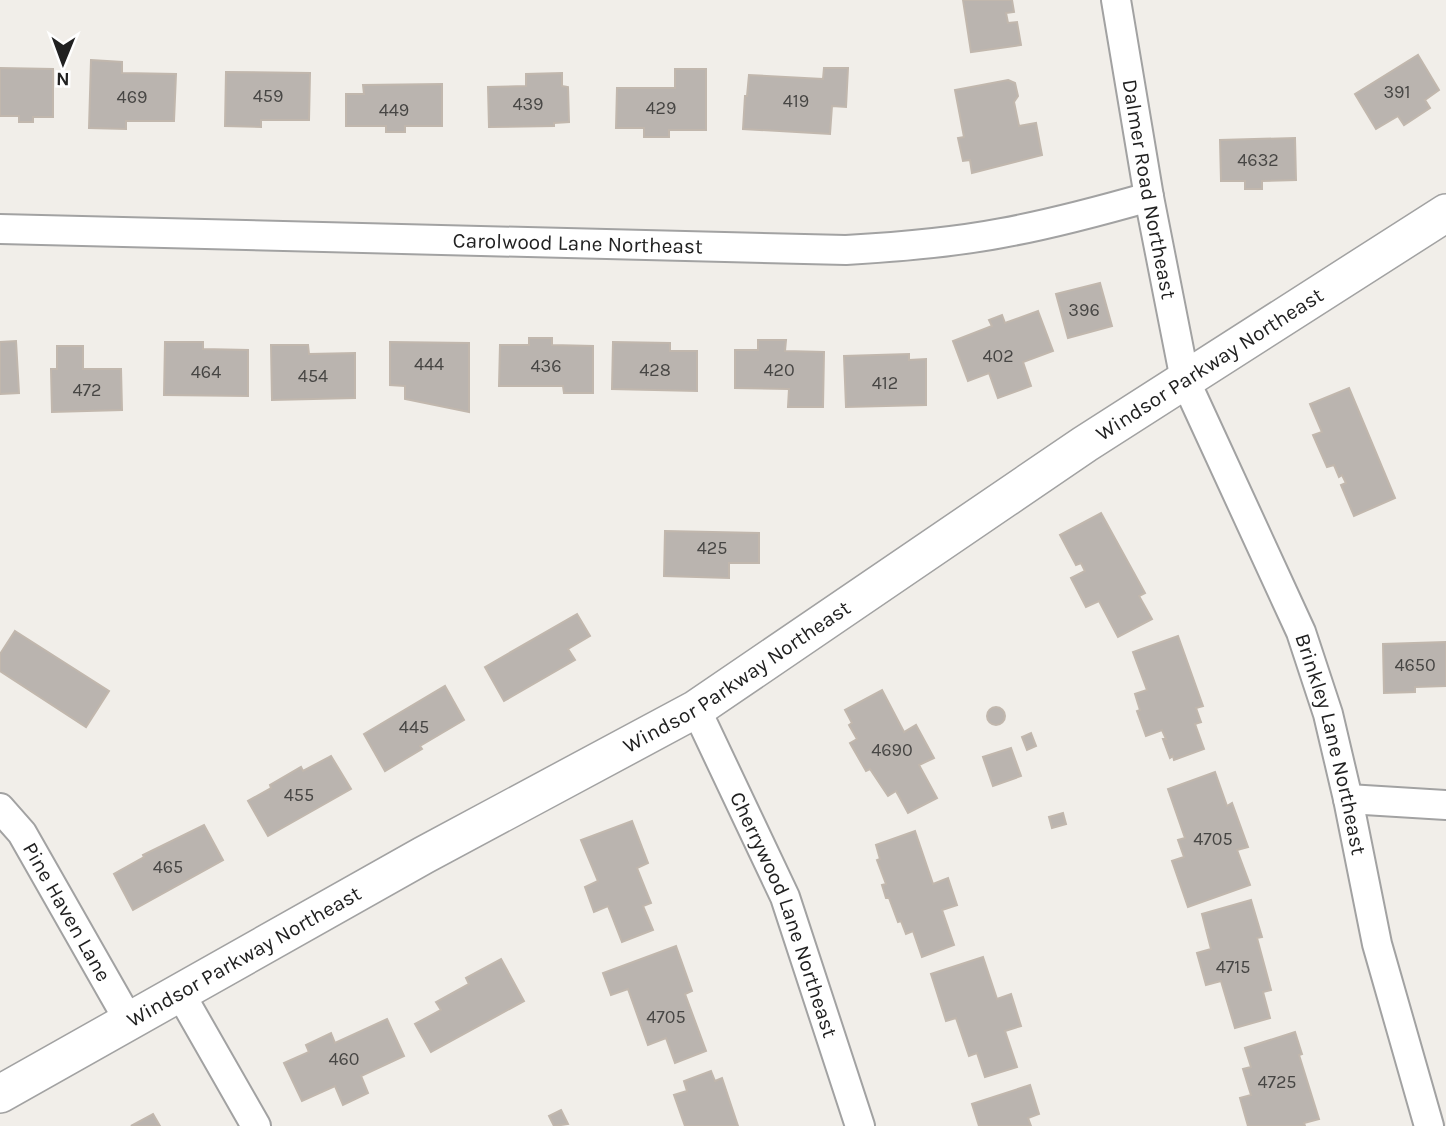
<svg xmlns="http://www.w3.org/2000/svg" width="1446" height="1126" viewBox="0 0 1446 1126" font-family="Karla,sans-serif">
  <rect width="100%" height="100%" fill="#f1eee9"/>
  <g fill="#bab4af" stroke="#c1b7ad" stroke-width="2">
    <polygon points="963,0 1012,0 1014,12 1006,13 1008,23 1017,22 1021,45 971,52"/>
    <polygon points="1418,55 1439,90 1425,100 1430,108 1404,125 1398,116 1376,129 1355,94"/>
    <polygon points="91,60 122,62 122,73 176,74 174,121 126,121 126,129 89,128"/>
    <polygon points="0,68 53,69 53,117 33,117 33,122 19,122 19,116 0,116"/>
    <polygon points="824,68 848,68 846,107 832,106 830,134 743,129 745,96 747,96 749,75 823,79"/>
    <polygon points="675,69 706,69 706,130 669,130 669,137 644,137 644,128 616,128 617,88 675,88"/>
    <polygon points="226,72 310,73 309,120 261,120 261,127 225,126"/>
    <polygon points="562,73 562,86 568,87 569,122 554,123 554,126 489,127 488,87 526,86 526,74"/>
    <polygon points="1008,80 1015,83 1018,96 1014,102 1019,126 1036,123 1042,155 972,173 970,160 963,161 958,138 964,137 955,90"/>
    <polygon points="442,84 442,126 405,126 405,132 386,132 386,126 346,126 346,94 364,94 363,85"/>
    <polygon points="1295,138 1296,180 1262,181 1262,189 1245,189 1245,181 1221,181 1220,140"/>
    <polygon points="1100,283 1112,326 1068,338 1056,294"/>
    <polygon points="1038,311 1053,351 1023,362 1031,386 998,398 989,373 968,381 953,341 992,326 989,320 1002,315 1005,323"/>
    <polygon points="529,338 552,338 552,345 593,346 593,393 564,393 563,386 499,386 500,345 529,345"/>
    <polygon points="758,340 786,340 785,351 824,352 823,407 788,407 789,389 735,388 735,350 758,350"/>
    <polygon points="16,341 19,393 0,394 0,342"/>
    <polygon points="165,342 203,342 203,349 248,350 248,396 164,395"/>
    <polygon points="390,342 469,343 469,412 405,399 405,386 390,385"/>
    <polygon points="613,342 670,343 670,351 697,351 697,391 612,389"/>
    <polygon points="271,345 308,345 309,354 355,353 355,398 272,400"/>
    <polygon points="57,346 83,346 83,369 121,369 122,410 52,412 51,369 57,369"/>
    <polygon points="909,354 909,360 926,359 926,405 846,407 844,356"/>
    <polygon points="1349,388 1395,498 1354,516 1341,485 1346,483 1342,475 1339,477 1334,465 1327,467 1313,435 1322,432 1310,404"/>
    <polygon points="1101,513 1145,593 1139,596 1152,619 1118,637 1099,601 1086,607 1071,578 1085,571 1081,563 1076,565 1060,535"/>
    <polygon points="665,531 759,533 759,563 729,563 729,578 664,576"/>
    <polygon points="577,614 590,636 568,649 575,660 504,701 485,667"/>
    <polygon points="15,631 109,691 86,727 0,671 0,654"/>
    <polygon points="1178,636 1203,706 1196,708 1201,722 1195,724 1204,749 1174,760 1173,756 1170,758 1163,739 1166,739 1162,730 1146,736 1137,711 1140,710 1135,694 1147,690 1133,652"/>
    <polygon points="1446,642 1446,686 1415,687 1415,692 1384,693 1383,644"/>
    <polygon points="445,686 464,720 420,746 422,749 385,771 364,734"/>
    <polygon points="882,690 904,732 916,725 934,758 919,765 937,798 908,813 896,791 888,796 870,769 866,771 850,743 857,739 849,725 852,723 845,710"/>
    <circle cx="996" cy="716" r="9"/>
    <polygon points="1031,733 1036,746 1027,750 1022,737"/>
    <polygon points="1011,748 1021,776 993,786 983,757"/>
    <polygon points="331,756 351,789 268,836 248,801 271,788 270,785 301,767 303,771"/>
    <polygon points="1215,772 1227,806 1232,803 1248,847 1237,850 1250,885 1188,907 1172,861 1184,857 1178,840 1185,838 1168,789"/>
    <polygon points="1063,813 1066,824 1052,828 1049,817"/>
    <polygon points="632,821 648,863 637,868 651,903 643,906 653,930 622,942 608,906 594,912 585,887 598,881 581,840"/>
    <polygon points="204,825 223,860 133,910 114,874 144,857 143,855"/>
    <polygon points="915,831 933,884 948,878 957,905 942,910 954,945 922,957 913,931 906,934 901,921 898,922 889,898 886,898 882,885 886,884 877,860 880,859 876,845"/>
    <polygon points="1251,900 1262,937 1257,938 1271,990 1263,992 1270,1018 1235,1028 1221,981 1206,985 1197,953 1211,949 1202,914"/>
    <polygon points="676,946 692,991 685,994 706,1051 675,1063 666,1038 648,1045 628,989 611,995 603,973"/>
    <polygon points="983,957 997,999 1011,994 1021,1026 1005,1031 1017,1067 985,1077 977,1053 969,1056 956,1018 946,1021 931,974"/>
    <polygon points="501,959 524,1001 431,1052 415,1024 441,1010 436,1002 469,984 466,978"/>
    <polygon points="387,1019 404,1056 361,1076 368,1093 343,1105 335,1086 302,1101 284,1063 309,1052 306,1045 331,1033 335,1043"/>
    <polygon points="1295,1032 1302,1054 1299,1055 1319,1119 1304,1123 1305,1126 1248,1126 1240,1098 1251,1095 1243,1069 1251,1067 1245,1048"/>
    <polygon points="711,1071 715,1081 722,1078 738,1126 685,1126 674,1095 687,1091 684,1081"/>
    <polygon points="1030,1085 1039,1114 1028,1118 1031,1126 979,1126 972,1104"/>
    <polygon points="561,1110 568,1124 554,1126 549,1116"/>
    <polygon points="153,1114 160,1126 131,1126"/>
  </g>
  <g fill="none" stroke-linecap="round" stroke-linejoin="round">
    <defs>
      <g id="minor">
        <path id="s1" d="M1116 0 1149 197 1185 380 1301 632 1328 714 1348 799 1377 944 1429 1126"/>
        <path id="s2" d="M0 229 846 250C898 247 950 243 1002 233 1052 224 1100 211 1149 197"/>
        <path id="s3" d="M696 709 785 897 860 1126"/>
        <polyline points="1348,799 1446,805"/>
        <path id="s4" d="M0 808 22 833 129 1021"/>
        <polyline points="180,993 256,1126"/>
      </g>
      <g id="tertiary">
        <path id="s5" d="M0 1094 424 855 696 709 1085 444 1446 213"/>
      </g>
    </defs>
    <use href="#minor" stroke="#a2a2a2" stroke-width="32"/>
    <use href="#tertiary" stroke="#a2a2a2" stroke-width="40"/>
    <use href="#minor" stroke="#fff" stroke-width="28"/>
    <use href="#tertiary" stroke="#fff" stroke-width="37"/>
  </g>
  <g text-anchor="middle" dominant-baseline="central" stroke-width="6" stroke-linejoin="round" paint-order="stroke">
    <g font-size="18" fill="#474644">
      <text x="1397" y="92">391</text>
      <text x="268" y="96">459</text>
      <text x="132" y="97">469</text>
      <text x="796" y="101">419</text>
      <text x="528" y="104">439</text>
      <text x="661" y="108">429</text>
      <text x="394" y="110">449</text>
      <text x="1258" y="160">4632</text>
      <text x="1084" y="310">396</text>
      <text x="998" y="356">402</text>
      <text x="429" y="364">444</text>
      <text x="546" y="366">436</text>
      <text x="655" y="370">428</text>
      <text x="779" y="370">420</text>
      <text x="206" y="372">464</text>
      <text x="313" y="376">454</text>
      <text x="885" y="383">412</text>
      <text x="87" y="390">472</text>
      <text x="712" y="548">425</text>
      <text x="1415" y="665">4650</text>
      <text x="414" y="727">445</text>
      <text x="892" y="750">4690</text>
      <text x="299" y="795">455</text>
      <text x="1213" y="839">4705</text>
      <text x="168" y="867">465</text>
      <text x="1233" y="967">4715</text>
      <text x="666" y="1017">4705</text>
      <text x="344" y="1059">460</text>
      <text x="1277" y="1082">4725</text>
    </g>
    <g font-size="21" fill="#212121" stroke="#fff">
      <text stroke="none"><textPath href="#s1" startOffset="192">Dalmer Road Northeast</textPath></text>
      <text stroke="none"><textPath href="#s2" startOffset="578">Carolwood Lane Northeast</textPath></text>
      <text stroke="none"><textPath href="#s5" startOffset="1414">Windsor Parkway Northeast</textPath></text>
      <text stroke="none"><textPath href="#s5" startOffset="847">Windsor Parkway Northeast</textPath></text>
      <text stroke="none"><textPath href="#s1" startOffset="780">Brinkley Lane Northeast</textPath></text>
      <text stroke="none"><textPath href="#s4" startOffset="124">Pine Haven Lane</textPath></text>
      <text stroke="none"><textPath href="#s3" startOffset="224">Cherrywood Lane Northeast</textPath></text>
      <text stroke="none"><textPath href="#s5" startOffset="280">Windsor Parkway Northeast</textPath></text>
    </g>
  </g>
  <g transform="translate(63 63) rotate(181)" stroke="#ffffff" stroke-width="5" paint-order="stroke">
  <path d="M0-5L12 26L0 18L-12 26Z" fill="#212121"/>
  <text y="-10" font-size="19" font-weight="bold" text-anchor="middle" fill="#212121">N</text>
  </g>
</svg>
